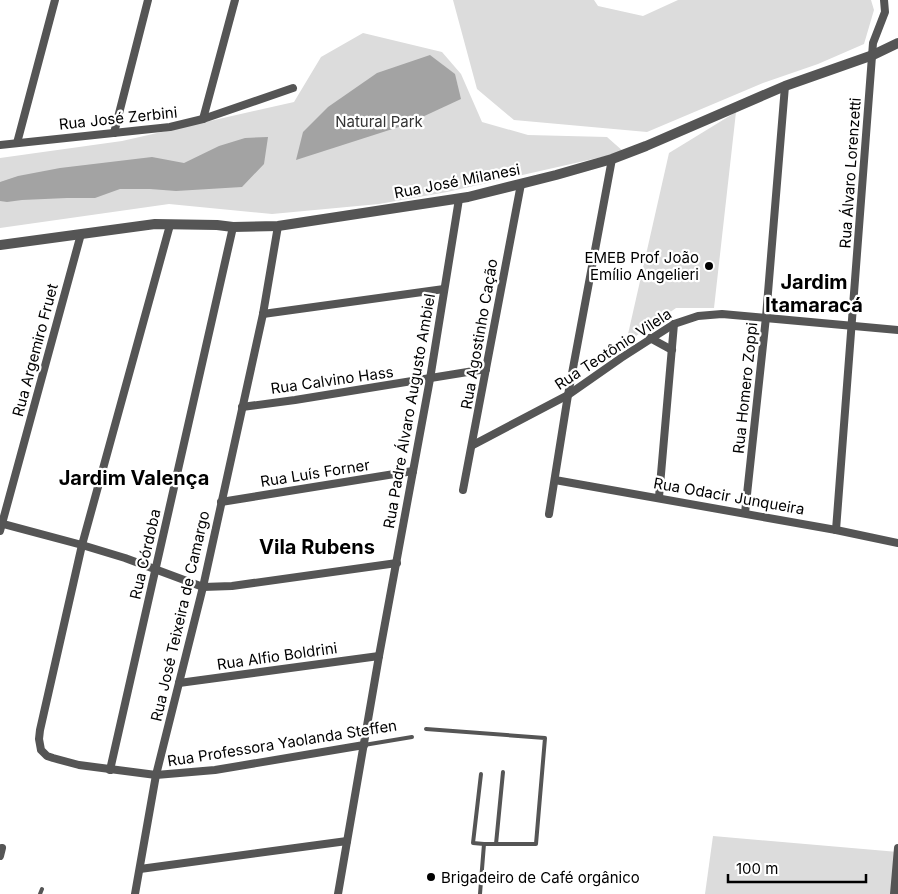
<svg xmlns="http://www.w3.org/2000/svg" width="898" height="894" viewBox="0 0 898 894" font-family="Inter,sans-serif">
  <rect width="100%" height="100%" fill="#fff"/>
  <g fill="#dcdcdc">
    <polygon points="453,0 594,0 598,6 643,16 678,0 871,0 874,10 864,44 818,64 763,83 647,132 514,120 477,89"/>
    <polygon points="363,33 442,52 461,74 482,122 528,135 607,137 624,152 447,192 379,204 272,214 169,204 0,228 0,158 122,141 294,102 321,57"/>
    <polygon points="736,112 714,308 676,308 626,343 669,153"/>
    <polygon points="713,836 898,852 895,894 705,894"/>
  </g>
  <g fill="#a3a3a3">
    <polygon points="430,55 455,74 461,99 405,125 296,160 303,132 328,107 377,73"/>
    <polygon points="268,137 264,164 242,187 176,191 150,189 120,189 95,198 67,198 22,200 7,202 0,201 0,182 18,176 60,168 152,157 184,163 219,146 245,138"/>
  </g>
  <g fill="none" stroke-linecap="round" stroke-linejoin="round">
    <g stroke="#555" stroke-width="4">
      <polyline points="426,729 545,738 536,844 484,844 480,894"/>
      <polyline points="364,745 412,737"/>
      <polyline points="481,774 473,843 484,844"/>
      <polyline points="496,844 503,772"/>
      <polyline points="40,894 42,889"/>
    </g>
    <g stroke="#555" stroke-width="8">
      <polyline points="203,119 235,0"/>
      <polyline points="114,133 148,0"/>
      <polyline points="17,143 55,0"/>
      <polyline points="0,145 170,127 203,119 293,88"/>
      <polyline points="170,225 82,545 40,730 39,739 41,750 47,756 53,758 79,765 156,775 215,770 364,745"/>
      <polyline points="263,314 444,289"/>
      <polyline points="650,338 672,350"/>
      <polyline points="242,407 295,400 486,369"/>
      <polyline points="473,445 568,395 621,358 674,324 698,316 722,314 898,330"/>
      <polyline points="555,480 836,530 898,543"/>
      <polyline points="463,490 521,184"/>
      <polyline points="659,497 674,324"/>
      <polyline points="221,502 413,471"/>
      <polyline points="745,513 766,317 785,86"/>
      <polyline points="549,514 568,395 612,159"/>
      <polyline points="0,523 82,545 125,558 203,587 232,586 397,563"/>
      <polyline points="836,530 873,43 885,12 884,0"/>
      <polyline points="0,531 81,234"/>
      <polyline points="179,683 379,656"/>
      <polyline points="110,770 233,227"/>
      <polyline points="0,856 2,848"/>
      <polyline points="140,869 347,841"/>
      <polyline points="135,894 156,775 203,587 263,314 278,226"/>
      <polyline points="338,894 379,656 430,379 459,199"/>
      <polyline points="894,894 898,848"/>
    </g>
    <polyline stroke="#555" stroke-width="10" points="0,245 155,224 217,225 233,227 278,226 468,197 556,175 612,159 646,146 785,86 873,55 898,43"/>
  </g>
  <g fill="#000" stroke="#fff" stroke-width="2">
    <circle cx="709" cy="266" r="5"/>
    <circle cx="431" cy="877" r="5"/>
  </g>
  <g text-anchor="middle" dominant-baseline="central" stroke-width="4.5" stroke-linejoin="round" paint-order="stroke">
    <g font-size="15" fill="#000" stroke="#fff">
      <text transform="translate(118 118) rotate(-6)">Rua José Zerbini</text>
      <text transform="translate(850 173) rotate(-86)">Rua Álvaro Lorenzetti</text>
      <text transform="translate(457 181) rotate(-11)">Rua José Milanesi</text>
      <text transform="translate(479 334) rotate(-80)">Rua Agostinho Cação</text>
      <text transform="translate(613 349) rotate(-33)">Rua Teotônio Vilela</text>
      <text transform="translate(35 350) rotate(-75)">Rua Argemiro Fruet</text>
      <text transform="translate(332 380) rotate(-8)">Rua Calvino Hass</text>
      <text transform="translate(745 388) rotate(-84)">Rua Homero Zoppi</text>
      <text transform="translate(409 411) rotate(-80)">Rua Padre Álvaro Augusto Ambiel</text>
      <text transform="translate(315 473) rotate(-9)">Rua Luís Forner</text>
      <text transform="translate(729 496) rotate(10)">Rua Odacir Junqueira</text>
      <text transform="translate(145 554) rotate(-77)">Rua Córdoba</text>
      <text transform="translate(180 616) rotate(-77)">Rua José Teixeira de Camargo</text>
      <text transform="translate(277 656) rotate(-8)">Rua Alfio Boldrini</text>
      <text transform="translate(282 743) rotate(-9)">Rua Professora Yaolanda Steffen</text>
    </g>
    <g font-size="15" fill="#333" stroke="#fff">
      <text x="379" y="121">Natural Park</text>
    </g>
    <g font-size="15" fill="#000" stroke="#fff" text-anchor="end">
      <text x="699" y="257">EMEB Prof João<tspan x="699" dy="17">Emílio Angelieri</tspan></text>
      <text x="441" y="877" text-anchor="start">Brigadeiro de Café orgânico</text>
    </g>
    <g font-size="20" font-weight="bold" fill="#000" stroke="#fff">
      <text x="814" y="282">Jardim<tspan x="814" dy="23">Itamaracá</tspan></text>
      <text x="134" y="478">Jardim Valença</text>
      <text x="317" y="547">Vila Rubens</text>
    </g>
  </g>
  <path d="M728 874v8h138v-8" fill="none" stroke="#000000" stroke-width="2.5"/>
  <text x="736" y="874" font-size="15" fill="#000000" stroke="#ffffff" stroke-width="4" paint-order="stroke">100 m</text>
</svg>
